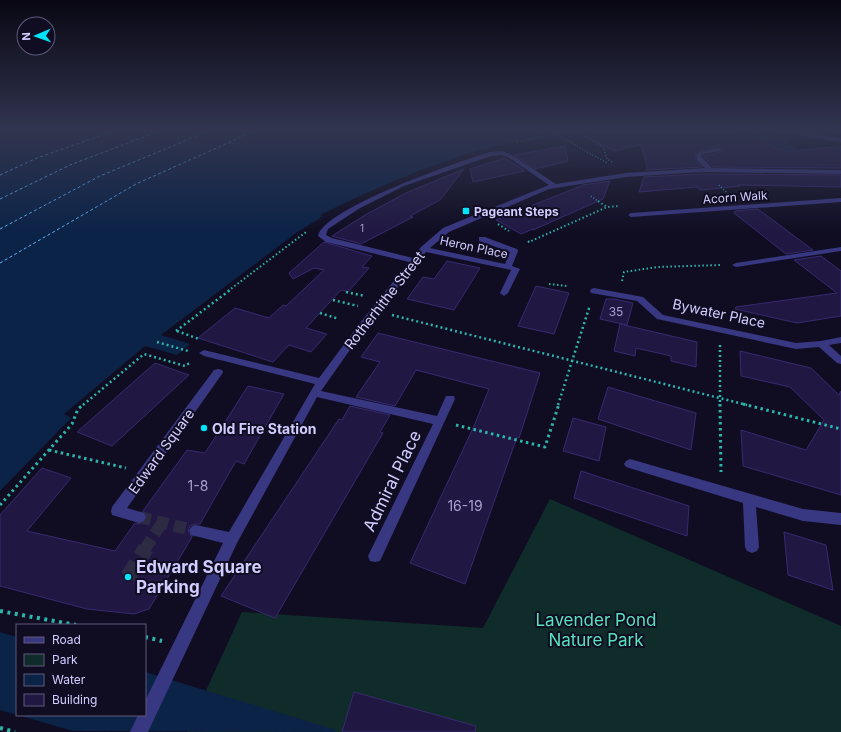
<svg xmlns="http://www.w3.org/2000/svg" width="841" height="732" viewBox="0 0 841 732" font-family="Inter,sans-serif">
  <rect width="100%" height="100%" fill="#100d22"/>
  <polygon fill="#102c2a" points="550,499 841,626 841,732 187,732 242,612 483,628"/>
  <g fill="#0b2347">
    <path d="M0 130H565C529 138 493 145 458 157 411 172 365 193 320 215L323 216 296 233 161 335 190 344 177 355 145 346 64 414 71 418 0 491Z"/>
    <path d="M745 130H769L810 157C787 160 764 142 745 130Z"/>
    <polygon points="0,632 17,637 17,715 145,715 145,672 336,730 335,732 73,731 0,710"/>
  </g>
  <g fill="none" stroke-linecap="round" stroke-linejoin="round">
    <g stroke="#5bb5ff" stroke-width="1" stroke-dasharray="3 2.5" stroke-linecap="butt">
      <polyline points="0,175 37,158 117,130"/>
      <polyline points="0,199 70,165 162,130"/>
      <polyline points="0,229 100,176 211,130"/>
      <polyline points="0,263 136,184 257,130"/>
    </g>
  </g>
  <g fill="#201843" stroke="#372a70">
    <polygon points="576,130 734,130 786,152 841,146 841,168 713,167 703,156 722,152 722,148 719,147 699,151 695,154 696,160 702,167 646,170 647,166 641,145 614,151"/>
    <polygon points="565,146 568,161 535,169 514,155"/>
    <polygon points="505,158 525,171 473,182 470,169"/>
    <polygon points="464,169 440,200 410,216 413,217 361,244 332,236 365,215 406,193"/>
    <polygon points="702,174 841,175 841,187 738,185 740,186 701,190 697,187 639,192 644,177"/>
    <polygon points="610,181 603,199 533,230 533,229 521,234 496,220 583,185"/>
    <polygon points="758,209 813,250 786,254 734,213 735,211"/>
    <polygon points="324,242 372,256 362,267 369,268 348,292 341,290 306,328 327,334 311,352 289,345 273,362 198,338 235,308 269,318 283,305 286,306 324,270 314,268 293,279 289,273"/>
    <polygon points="821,256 841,271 841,316 797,323 735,309 736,307 837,293 794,260"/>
    <polygon points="447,261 480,268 454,310 407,299 423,277 434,279"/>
    <polygon points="536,286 569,293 554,334 518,326"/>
    <polygon points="606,299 614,299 633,303 627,325 600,319"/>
    <polygon points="620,324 697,342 696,367 671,361 671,356 636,348 635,356 614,351"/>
    <polygon points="378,333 540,373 519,438 517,437 465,584 410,563 474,426 489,389 416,370 395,406 356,397 380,362 361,357"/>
    <polygon points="740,351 811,368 839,395 841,391 841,495 743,466 741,430 806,450 824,420 790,387 741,376"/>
    <polygon points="155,363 189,375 112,446 77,432"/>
    <polygon points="248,386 284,394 244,464 236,461 200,524 195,524 190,526 188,532 192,537 149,609 134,614 87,609 0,586 0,515 42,468 71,478 27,531 115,551 135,523 140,524 145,522 147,516 143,511 187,450 205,453"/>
    <polygon points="608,387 696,413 691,450 598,419"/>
    <polygon points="350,406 390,415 380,432 383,433 275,618 221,596 339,419 342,420"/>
    <polygon points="573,418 606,427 599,461 563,451"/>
    <polygon points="581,471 689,506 687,536 574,498"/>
    <polygon points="784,532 826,545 833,590 788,575"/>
    <polygon points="354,692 476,726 475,732 342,732"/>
  </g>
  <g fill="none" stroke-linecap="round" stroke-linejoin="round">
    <g stroke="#2d2a43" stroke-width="12" stroke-dasharray="12 6" stroke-linecap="butt">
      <polyline points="139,517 196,531"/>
      <polyline points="145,549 162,523"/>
    </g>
    <polyline stroke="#2d2a43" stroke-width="16" stroke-dasharray="16 8" stroke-linecap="butt" points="128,577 146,548"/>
    <g stroke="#2bb6ab" stroke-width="1.5" stroke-dasharray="1 2" stroke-linecap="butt">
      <polyline points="574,130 603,147 607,159 612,162"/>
      <polyline points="556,134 607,163"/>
      <polyline points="517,142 571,130"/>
      <polyline points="719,185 728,194"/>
      <polyline points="591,196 599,202"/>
    </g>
    <g stroke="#2bb6ab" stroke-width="2" stroke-dasharray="1.5 2.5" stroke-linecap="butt">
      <polyline points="598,201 607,207"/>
      <polyline points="498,224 509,231"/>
      <polyline points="528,241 529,242 607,207 619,206"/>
      <polyline points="622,281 624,272 658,267 721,265"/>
      <polyline points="549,284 567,286"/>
      <polyline points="228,291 306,232"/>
    </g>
    <g stroke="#2bb6ab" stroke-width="2.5" stroke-dasharray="2 3" stroke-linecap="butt">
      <polyline points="346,292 365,296"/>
      <polyline points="333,300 358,306"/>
      <polyline points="320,313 339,319"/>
      <polyline points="392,315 747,405"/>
      <polyline points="176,331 230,290"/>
      <polyline points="177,331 199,339"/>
      <polyline points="157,342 188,351"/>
      <polyline points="720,345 720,405"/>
      <polyline points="83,405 144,354 185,366 191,362"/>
      <polyline points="558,405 590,305"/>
    </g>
    <g stroke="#2bb6ab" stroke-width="3" stroke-dasharray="2.5 3.5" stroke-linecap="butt">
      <polyline points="720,404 721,472"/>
      <polyline points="743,404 841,429"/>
      <polyline points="456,425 545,447 559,404"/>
      <polyline points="49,450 126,468"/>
      <polyline points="0,505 72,424 78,409 84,404"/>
    </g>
    <g stroke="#2bb6ab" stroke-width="4" stroke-dasharray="3 4.5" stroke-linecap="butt">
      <polyline points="0,611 76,625"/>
      <polyline points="145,637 162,641"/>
      <polyline points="0,728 15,732"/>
    </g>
    <g fill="#383782" fill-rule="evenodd">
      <polygon points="788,130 841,138 841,142 802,136"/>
      <path d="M719 148 721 149V151L703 154 701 156 712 168 841 170V174L702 172 626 177 549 189 449 232 430 248 505 264 510 252 479 241V237H485L517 249 518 251 512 266 520 269 508 293 504 296 500 293 511 270 426 252 366 327 321 391 437 416 446 396H454L455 399 380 561 375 562 370 561 368 556 433 424 317 397 237 543 148 732H130L138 715H145V701L223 543 191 535 189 531 191 527 196 525 229 532 315 384 204 356 199 353 204 350 319 378 360 323 409 262 326 242 318 236C324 208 460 161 490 152L502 151 512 155 556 184 626 173 705 168 697 160 696 155 699 152ZM501 155 508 157 549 185 472 216 443 228 421 247 413 258 332 238 326 235 328 229 360 208 404 186 491 156Z"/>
      <polygon points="841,198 841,202 631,217 628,215 631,213"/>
      <polygon points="841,247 841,251 736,267 732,265 736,263"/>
      <polygon points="594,288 643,297 663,315 796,343 821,341 841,337 841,343 829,345 841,356 841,364 837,363 819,347 796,349 657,319 637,301 591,293 590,291 591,289"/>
      <polygon points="218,369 222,370 223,372 222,374 127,508 144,513 146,517 144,521 139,523 112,515 111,511 112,507 214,370"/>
      <polygon points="630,459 803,509 841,513 841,525 803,521 756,507 759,547 757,551 752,553 747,551 745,547 743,503 626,467 624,464 626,461"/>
    </g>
  </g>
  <linearGradient id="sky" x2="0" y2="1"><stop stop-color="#090713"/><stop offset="0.56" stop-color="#31354f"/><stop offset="1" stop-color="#31354f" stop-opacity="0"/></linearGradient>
  <rect width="841" height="233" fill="url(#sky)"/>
  <g fill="#00e3f8" stroke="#100d22" stroke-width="1.5">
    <rect x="462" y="207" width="8" height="8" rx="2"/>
    <circle cx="204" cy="428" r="4"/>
    <circle cx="128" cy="577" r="4"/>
  </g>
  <g text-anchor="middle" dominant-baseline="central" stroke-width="4" stroke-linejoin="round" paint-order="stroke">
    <g font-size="10" fill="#a6a0d0">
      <text x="362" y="228">1</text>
    </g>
    <g font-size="12" fill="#d2cdff" stroke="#100d22">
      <text transform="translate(735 197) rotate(-4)">Acorn Walk</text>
      <text transform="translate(474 247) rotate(12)">Heron Place</text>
    </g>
    <g font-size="12" font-weight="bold" fill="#d2cdff" stroke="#100d22" text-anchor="start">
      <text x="474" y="211">Pageant Steps</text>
    </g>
    <g font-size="12" fill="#a6a0d0">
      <text x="616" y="311">35</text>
    </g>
    <g font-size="14" fill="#d2cdff" stroke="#100d22">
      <text transform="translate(384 300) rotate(-52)">Rotherhithe Street</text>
      <text transform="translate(719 313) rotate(12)">Bywater Place</text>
      <text transform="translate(161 451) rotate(-54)">Edward Square</text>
    </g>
    <g font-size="14" font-weight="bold" fill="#d2cdff" stroke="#100d22" text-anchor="start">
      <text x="212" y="428">Old Fire Station</text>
    </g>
    <g font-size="14" fill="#a6a0d0">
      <text x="198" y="485">1-8</text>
      <text x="465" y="505">16-19</text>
    </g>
    <g font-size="17" fill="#d2cdff" stroke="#100d22">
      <text transform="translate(392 481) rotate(-64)">Admiral Place</text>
    </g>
    <g font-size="17" font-weight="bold" fill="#d2cdff" stroke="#100d22" text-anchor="start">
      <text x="136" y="567">Edward Square<tspan x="136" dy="20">Parking</tspan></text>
    </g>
    <g font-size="17" fill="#57e2bd" stroke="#100d22">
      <text x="596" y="620">Lavender Pond<tspan x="596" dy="20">Nature Park</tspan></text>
    </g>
  </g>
  <rect x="16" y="624" width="130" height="92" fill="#100d22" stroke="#5e5a7a"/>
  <rect x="24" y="637" width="20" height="6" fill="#383782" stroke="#5e5a7a"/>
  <text x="52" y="644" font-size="12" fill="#d2cdff">Road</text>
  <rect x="24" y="654" width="20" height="12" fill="#102c2a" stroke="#5e5a7a"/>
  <text x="52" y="664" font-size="12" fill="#d2cdff">Park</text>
  <rect x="24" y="674" width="20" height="12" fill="#0b2347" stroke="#5e5a7a"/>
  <text x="52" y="684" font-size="12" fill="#d2cdff">Water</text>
  <rect x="24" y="694" width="20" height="12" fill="#201843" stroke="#5e5a7a"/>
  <text x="52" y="704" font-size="12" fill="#d2cdff">Building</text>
  <g transform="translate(36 36) rotate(268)"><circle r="19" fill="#100d22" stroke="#5e5a7a"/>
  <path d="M0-3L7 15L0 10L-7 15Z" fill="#00e3f8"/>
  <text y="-6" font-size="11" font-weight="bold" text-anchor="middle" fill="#d2cdff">N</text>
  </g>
</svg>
